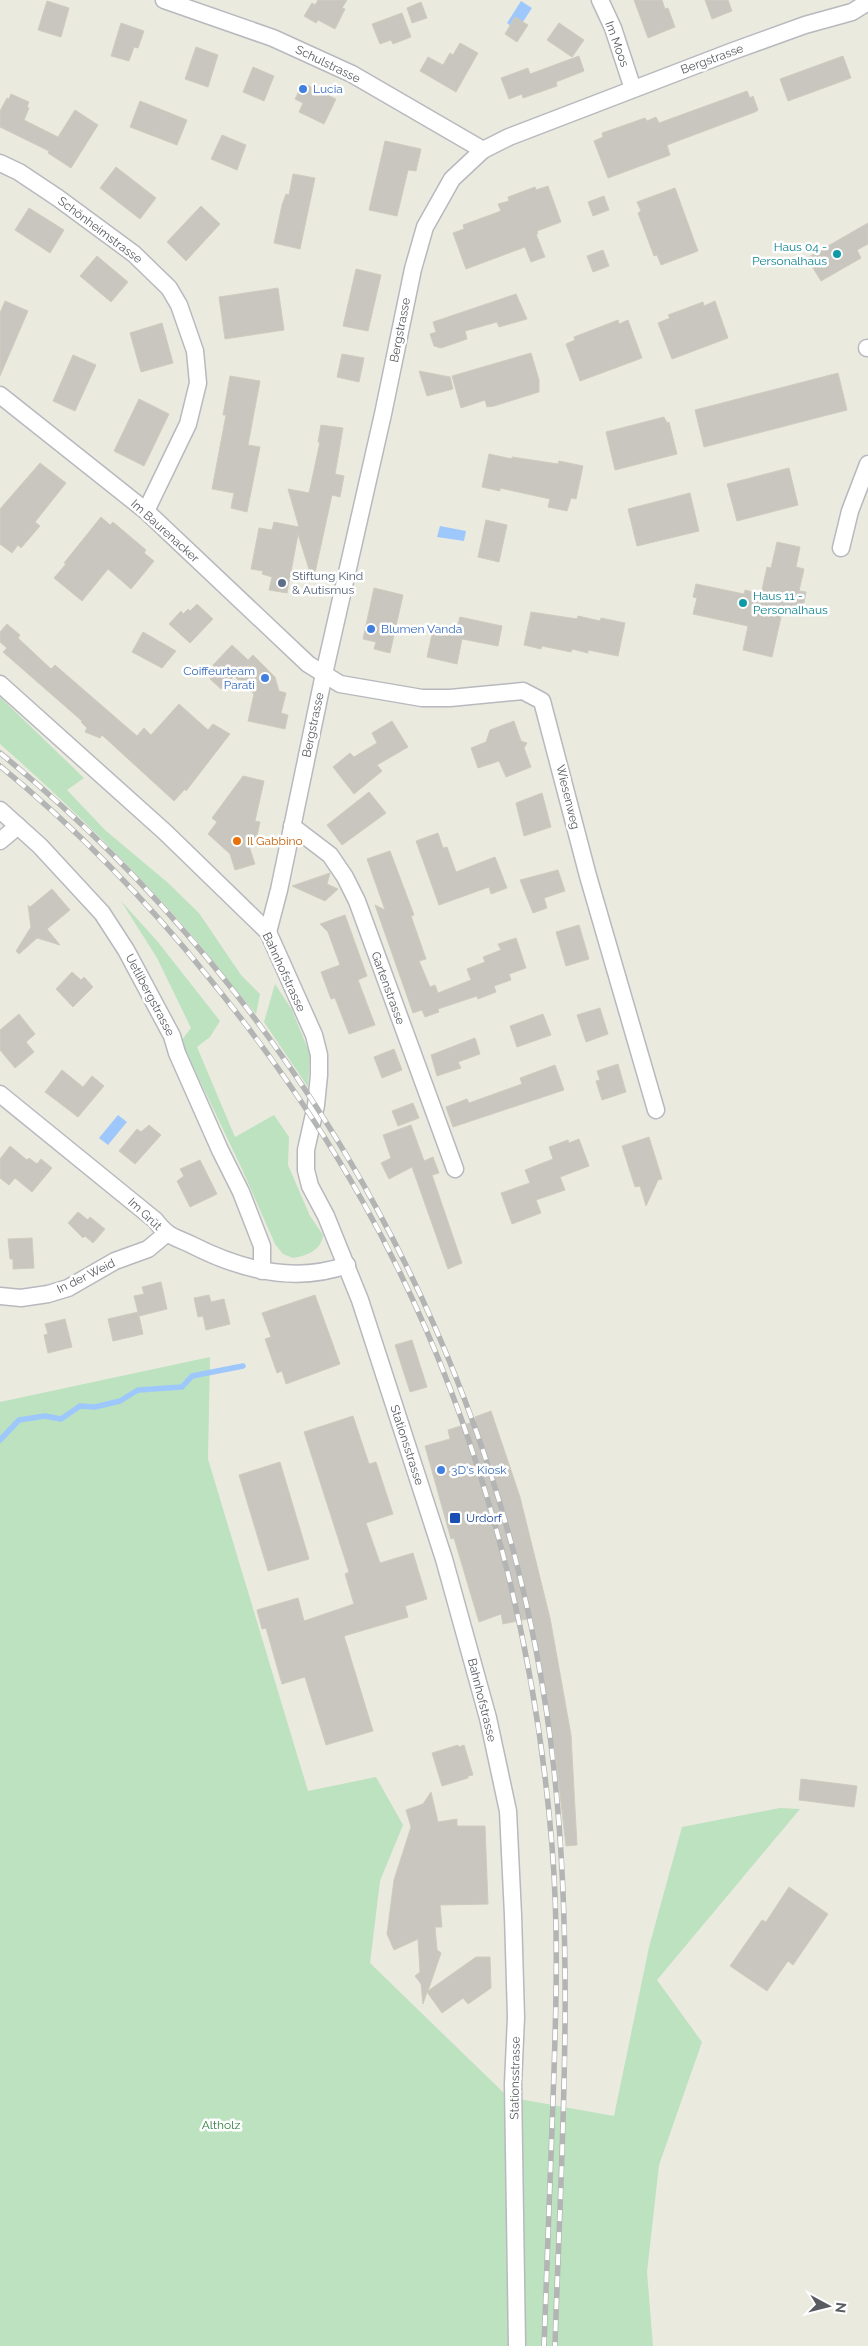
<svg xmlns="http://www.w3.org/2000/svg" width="868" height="2346" viewBox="0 0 868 2346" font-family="Raleway,sans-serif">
  <rect width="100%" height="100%" fill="#ebeadf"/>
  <g fill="#bce2c0">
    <path d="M0 697 84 778 67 790 105 830 167 882 199 913 241 975 260 994 256 1014C231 984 207 952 181 923 125 860 64 800 0 744Z"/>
    <path d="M121 901 158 942 220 1021 210 1037 197 1047 235 1137 274 1115 289 1137 288 1165 310 1216 323 1235C322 1250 306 1256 293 1258L283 1254 275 1244 242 1169 181 1041 191 1028 157 958Z"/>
    <polygon points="275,984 292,1010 310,1054 308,1087 264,1022"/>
    <polygon points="210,1357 208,1459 308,1791 376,1777 403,1825 380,1881 370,1963 508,2097 614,2116 649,1947 682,1827 780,1808 800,1809 657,1980 702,2042 659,2165 647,2272 653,2346 0,2346 0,1402"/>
  </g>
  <g fill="#9ec8fc">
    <polygon points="521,1 532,8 517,31 507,23"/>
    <polygon points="440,526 466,531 464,541 437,537"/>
    <polygon points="118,1115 127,1122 108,1145 99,1138"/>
  </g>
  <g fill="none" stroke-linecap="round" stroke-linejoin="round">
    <polyline stroke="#9ec8fc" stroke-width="5.5" points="0,1440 19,1420 45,1416 61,1419 80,1406 95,1407 120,1401 138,1390 182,1387 192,1376 243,1366"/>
  </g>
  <g fill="#c8c6bf" stroke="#cfccbe">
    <polygon points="318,0 347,0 342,8 345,9 335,29 318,20 316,23 304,16 312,3 315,5"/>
    <polygon points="634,0 662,0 665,9 668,8 675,27 648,38"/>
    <polygon points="705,0 728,0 732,11 712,19"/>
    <polygon points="47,1 69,8 61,37 38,30"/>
    <polygon points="421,2 427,18 412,23 407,8"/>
    <polygon points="402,13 411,37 393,44 391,40 380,44 372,24"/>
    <polygon points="515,17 528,25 517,42 505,34"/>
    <polygon points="121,23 144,31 138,48 134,47 129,61 111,56"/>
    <polygon points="559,23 584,40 572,57 547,40"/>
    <polygon points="460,43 478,53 456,92 420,71 428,57 443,65 450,53 453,55"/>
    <polygon points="196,47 218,55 208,87 185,79"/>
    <polygon points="579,56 584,71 556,82 557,86 523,98 522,94 509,99 501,78 528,68 530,74"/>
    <polygon points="843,56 851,78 788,101 780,79"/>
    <polygon points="253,67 274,76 264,101 243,92"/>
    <polygon points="303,83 336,99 324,124 299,112 303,103 295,99"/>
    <polygon points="747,91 750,98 753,96 758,110 755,112 667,145 670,155 608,178 594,141 603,137 602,133 645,118 647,121 656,117 659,123"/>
    <polygon points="11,94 29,102 27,107 29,108 24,120 58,137 75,110 98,125 71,168 48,153 49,151 0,127 0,111 7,98 9,99"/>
    <polygon points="140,101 187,120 177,145 130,127"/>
    <polygon points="222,135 246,145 237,170 211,159"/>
    <polygon points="385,141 421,149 416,171 408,170 397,216 369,210"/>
    <polygon points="116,167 156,198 140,219 100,188"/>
    <polygon points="293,174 315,178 300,249 274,243 282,205 286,194 289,195"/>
    <polygon points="548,186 561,222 537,231 538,234 536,234 545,257 531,262 525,247 466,269 453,233 464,229 463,225 501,211 498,204 509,201 508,197 535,187 536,190"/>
    <polygon points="675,188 698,251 661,265 657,255 654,256 638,213 641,211 637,202"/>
    <polygon points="604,196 609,210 593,216 588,202"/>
    <polygon points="201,206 220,224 186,261 167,242"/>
    <polygon points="29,208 64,230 50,253 15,230"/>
    <polygon points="868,223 868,244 857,250 861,258 821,281 807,258"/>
    <polygon points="603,250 609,266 593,272 587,256"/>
    <polygon points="97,256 128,282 111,302 80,276"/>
    <polygon points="356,269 381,275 368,331 343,326"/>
    <polygon points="278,288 284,330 225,339 219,297"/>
    <polygon points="516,294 527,319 499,327 497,322 465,331 467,339 441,348 434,346 430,334 436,332 433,322"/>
    <polygon points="5,301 28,311 0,376 0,313"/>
    <polygon points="715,301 728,338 672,359 658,323 670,318 668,315 703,302 704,306"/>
    <polygon points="618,320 619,324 628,320 642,358 580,381 566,344 575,340 574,337"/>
    <polygon points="162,323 173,363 141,372 130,333"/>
    <polygon points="531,353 539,380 539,392 494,406 487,407 485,400 461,408 452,376"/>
    <polygon points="342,354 364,358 359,382 337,377"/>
    <polygon points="73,355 96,365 75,411 53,401"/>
    <polygon points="419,371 450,377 453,389 427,396"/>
    <polygon points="838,373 847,410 704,447 695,410"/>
    <polygon points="230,376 260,381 248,445 260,447 247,512 231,508 234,493 212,489 226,415 223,415"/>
    <polygon points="139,399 169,414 144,466 114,451"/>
    <polygon points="664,417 667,423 669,422 677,454 615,470 606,432"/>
    <polygon points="321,425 343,428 335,474 344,476 340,497 332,495 313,582 298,534 287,593 269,590 272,577 262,574 263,571 251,569 259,528 272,530 274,522 299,527 288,489 309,493 320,442 318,442"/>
    <polygon points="489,454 512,459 512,457 558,464 559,461 583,466 576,499 571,498 567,511 548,507 550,499 500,488 500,491 482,487"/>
    <polygon points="40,463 66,483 35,522 40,526 21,548 18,545 12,553 0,544 0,509"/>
    <polygon points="789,468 798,505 737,521 727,484"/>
    <polygon points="690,493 699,531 637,546 628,509"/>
    <polygon points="101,517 110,525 113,522 146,550 144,553 154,561 131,589 108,569 82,601 54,578 66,564 64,563"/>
    <polygon points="486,520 507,525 499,562 478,557"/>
    <polygon points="777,542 800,547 796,567 804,569 799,591 806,592 803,608 790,605 789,610 783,608 772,657 743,650 748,626 693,614 697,598 693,597 696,584 744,594 745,590 761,594 767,567 771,568"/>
    <polygon points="374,588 403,595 390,653 374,649 376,642 363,639"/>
    <polygon points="197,604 213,619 190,643 169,624 181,611 183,614 188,609 190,611"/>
    <polygon points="531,612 577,619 578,616 600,621 601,618 625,623 618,656 588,650 588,653 572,649 571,652 542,646 541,649 524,645"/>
    <polygon points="460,617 502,626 498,646 462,639 457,664 427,657 433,630 455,635"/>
    <polygon points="7,624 20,635 18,638 51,669 55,665 137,736 144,728 151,735 179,704 208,730 213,724 230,734 186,791 185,789 174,801 102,735 100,738 85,732 87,728 81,722 82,721 3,652 7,648 0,642 0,632"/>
    <polygon points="143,632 176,651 162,668 132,652"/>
    <polygon points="232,645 248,660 253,655 275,677 279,691 286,693 281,713 288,715 285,729 248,721 254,694 234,676 221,689 210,679 217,670 213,665"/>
    <polygon points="392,721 408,747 377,765 382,771 354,794 333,767 350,753 354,757 377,743 372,733"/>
    <polygon points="514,721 521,741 527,743 524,748 531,767 506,777 499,761 478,768 471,748 486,742 490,730"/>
    <polygon points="243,776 264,781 255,821 260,822 255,845 249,846 255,864 235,870 230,854 208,834 217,822 212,818"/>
    <polygon points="369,792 386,813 342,845 327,825"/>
    <polygon points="542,793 551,827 524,836 516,803"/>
    <polygon points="438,833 443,848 447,847 456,872 495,857 507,888 491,894 489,887 439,905 416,841"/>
    <polygon points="390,851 414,915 411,916 426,959 419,961 430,987 435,985 438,993 471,980 467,969 485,962 483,957 501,950 498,944 516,938 526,968 509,974 511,980 494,986 496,992 478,999 477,996 438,1009 439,1012 425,1017 422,1010 413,1013 375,905 385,910 367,859"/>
    <polygon points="558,870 565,891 544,898 547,908 533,913 520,880"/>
    <polygon points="330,873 327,884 338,889 325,901 292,886"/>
    <polygon points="52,889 70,910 47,929 60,945 37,938 19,954 16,951 31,927 28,905 30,907"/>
    <polygon points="345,915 367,976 358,980 375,1025 349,1034 335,998 331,999 321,972 340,965 328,932 320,924"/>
    <polygon points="579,925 589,959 566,966 556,932"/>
    <polygon points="72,972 81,980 84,977 93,987 73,1007 56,989"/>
    <polygon points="600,1008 608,1034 586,1042 577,1015"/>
    <polygon points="19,1014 35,1034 26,1042 34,1052 15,1068 0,1050 0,1030"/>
    <polygon points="543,1014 551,1035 517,1047 510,1026"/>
    <polygon points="475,1038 480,1054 458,1062 461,1068 437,1076 431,1055"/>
    <polygon points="394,1049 402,1070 382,1078 374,1057"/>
    <polygon points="618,1064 626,1092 602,1100 596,1081 600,1080 597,1071"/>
    <polygon points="555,1065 564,1090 453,1127 446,1107 467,1099 469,1103 522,1084 520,1078"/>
    <polygon points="62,1070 83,1087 92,1076 104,1086 78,1117 45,1092"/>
    <polygon points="413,1103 419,1118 398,1126 392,1111"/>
    <polygon points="149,1125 161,1135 135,1164 119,1151 137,1129 141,1132"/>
    <polygon points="411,1125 424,1161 433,1157 439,1173 432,1175 462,1263 448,1269 412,1167 389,1179 381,1163 391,1158 383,1135"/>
    <polygon points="649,1137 662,1179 658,1180 646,1206 640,1186 635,1187 622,1146"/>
    <polygon points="579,1139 589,1166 560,1177 565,1190 536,1200 541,1213 512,1224 501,1193 530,1183 525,1170 553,1159 549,1147 568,1140 569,1143"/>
    <polygon points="10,1146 27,1160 29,1158 37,1164 41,1159 52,1168 32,1192 15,1178 9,1185 0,1178 0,1159"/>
    <polygon points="200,1160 217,1194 190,1207 177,1181 184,1176 180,1169"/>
    <polygon points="78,1212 88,1220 90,1217 105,1229 93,1243 85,1236 83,1238 68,1223"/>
    <polygon points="32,1238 34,1268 13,1269 13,1259 10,1259 8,1239"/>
    <polygon points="161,1282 167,1309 139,1316 134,1296 144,1294 142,1287"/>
    <polygon points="209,1295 211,1302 224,1299 230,1324 206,1330 203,1316 198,1317 194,1298"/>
    <polygon points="315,1295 340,1364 286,1384 282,1371 277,1373 265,1339 271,1337 262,1313"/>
    <polygon points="138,1312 143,1334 113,1341 108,1319"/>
    <polygon points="65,1319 72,1347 48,1353 44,1335 48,1334 45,1324"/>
    <polygon points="412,1340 427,1387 410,1392 395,1345"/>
    <polygon points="491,1411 520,1497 550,1618 571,1735 577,1845 566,1846 555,1752 532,1618 503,1624 501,1614 479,1622 454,1538 451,1539 425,1446 450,1439 448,1430 476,1421 475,1417"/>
    <polygon points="353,1416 369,1464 376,1462 393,1514 366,1523 380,1563 413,1553 427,1599 405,1606 408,1617 344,1636 373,1731 326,1745 305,1677 282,1684 266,1628 262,1629 257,1610 298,1598 304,1621 354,1604 345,1574 349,1572 304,1432"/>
    <polygon points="280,1462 309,1559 268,1571 239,1475"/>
    <polygon points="458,1745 459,1747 464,1745 473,1775 468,1776 468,1778 442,1786 432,1753"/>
    <polygon points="801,1779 857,1786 854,1807 799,1800"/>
    <polygon points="431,1792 438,1822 457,1819 457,1826 485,1826 488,1904 440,1905 442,1927 435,1927 437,1950 441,1953 428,1991 476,1957 490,1957 491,1988 468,2004 463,1998 442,2013 427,1992 423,2004 421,1984 415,1976 420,1972 418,1939 394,1950 387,1934 394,1880 411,1827 406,1810 423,1804"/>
    <polygon points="789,1887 828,1914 793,1965 788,1961 767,1991 730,1966 762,1920 766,1922"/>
  </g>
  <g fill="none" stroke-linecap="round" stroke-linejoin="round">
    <defs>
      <g id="street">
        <polyline points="164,0 273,38 352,74 483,150"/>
        <polyline points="600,0 613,28 633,89"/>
        <polyline points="0,163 19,172 58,198 134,254 169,288 179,305 195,351 198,383 188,424 146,511"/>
        <polyline points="867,348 868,348"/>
        <polyline points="0,395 146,511 308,664 340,684 422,698 450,698 523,691 542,701 588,876 656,1110"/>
        <polyline points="841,548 850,511 868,464"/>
        <polyline points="0,684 165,832 268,932 314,1035 319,1055 319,1075 316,1105 306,1150 306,1170 310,1186 326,1216 360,1300 444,1559 488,1718 508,1811 513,1915 516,2017 513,2084 517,2346"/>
        <polyline points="0,810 40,846 102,913 126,950 172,1036 177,1053 220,1150 241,1192 262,1246 262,1271"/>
        <polyline points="292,826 330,855 345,877 357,901 455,1169"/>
        <polyline points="0,841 18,826"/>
        <polyline points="268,932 279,890 324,674 383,414 413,269 425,227 452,179 483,150 509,137 733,51 805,25 852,12 868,2"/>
        <path d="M0 1094 155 1220C169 1238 174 1236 192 1245 241 1270 294 1284 347 1265"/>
        <polyline points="0,1296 21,1298 48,1294 68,1288 115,1261 148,1249 166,1234"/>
      </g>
    </defs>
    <use href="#street" stroke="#b7b9be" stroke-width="19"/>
    <use href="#street" stroke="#fff" stroke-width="16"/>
    <defs>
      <g id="rail">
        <path d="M0 753C307 1002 512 1378 554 1770 575 1962 561 2154 555 2346"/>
        <path d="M0 766C77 829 147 901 209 978 266 1048 319 1123 363 1202 473 1398 534 1624 552 1846 559 1930 556 2016 553 2100 550 2182 547 2264 544 2346"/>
      </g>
    </defs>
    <use href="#rail" stroke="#b3b4b4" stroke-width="5.5"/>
    <use href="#rail" stroke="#fff" stroke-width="4" stroke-dasharray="11" stroke-linecap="butt"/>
  </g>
  <g fill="#3f7fe0" stroke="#fff" stroke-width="2">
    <circle cx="303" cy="89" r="5"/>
    <circle cx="371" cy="629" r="5"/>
    <circle cx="265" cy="678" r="5"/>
    <circle cx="441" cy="1470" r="5"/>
  </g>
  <g fill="#0f9aa8" stroke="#fff" stroke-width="2">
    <circle cx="837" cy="254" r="5"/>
    <circle cx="743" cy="603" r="5"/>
  </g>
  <circle fill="#5c6f8a" stroke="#fff" stroke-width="2" cx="282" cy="583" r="5"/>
  <circle fill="#e8710a" stroke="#fff" stroke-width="2" cx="237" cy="841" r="5"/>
  <rect fill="#1a4fb4" stroke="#fff" stroke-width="2" x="449" y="1512" width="12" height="12" rx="2.5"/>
  <g text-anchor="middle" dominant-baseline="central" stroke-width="5" stroke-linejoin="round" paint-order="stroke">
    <g font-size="12" fill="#585b60" stroke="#fff">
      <text transform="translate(617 44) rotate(70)">Im Moos</text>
      <text transform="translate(712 59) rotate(-20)">Bergstrasse</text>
      <text transform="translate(328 64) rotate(26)">Schulstrasse</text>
      <text transform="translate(100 230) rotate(37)">Schönheimstrasse</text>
      <text transform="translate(400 330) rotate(-79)">Bergstrasse</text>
      <text transform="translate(165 531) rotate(42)">Im Baurenacker</text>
      <text transform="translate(313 725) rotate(-78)">Bergstrasse</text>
      <text transform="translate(568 797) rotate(76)">Wiesenweg</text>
      <text transform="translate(284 972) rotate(65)">Bahnhofstrasse</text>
      <text transform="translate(388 988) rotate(70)">Gartenstrasse</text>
      <text transform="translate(150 995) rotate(62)">Uetlibergstrasse</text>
      <text transform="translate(145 1214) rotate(43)">Im Grüt</text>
      <text transform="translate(86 1276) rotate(-26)">In der Weid</text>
      <text transform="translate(407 1445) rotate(72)">Stationsstrasse</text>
      <text transform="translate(482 1700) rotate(76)">Bahnhofstrasse</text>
      <text transform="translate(515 2078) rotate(-89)">Stationsstrasse</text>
    </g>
    <g font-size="12" fill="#366cbe" stroke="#fff" text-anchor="start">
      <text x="313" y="89">Lucia</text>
      <text x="381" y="629">Blumen Vanda</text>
      <text x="255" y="671" text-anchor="end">Coiffeurteam<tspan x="255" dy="14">Parati</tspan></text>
      <text x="451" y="1470">3D's Kiosk</text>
    </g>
    <g font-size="12" fill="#0d838f" stroke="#fff" text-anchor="end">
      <text x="827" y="247">Haus 04 -<tspan x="827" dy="14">Personalhaus</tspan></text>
      <text x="753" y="596" text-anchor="start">Haus 11 -<tspan x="753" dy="14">Personalhaus</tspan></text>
    </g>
    <g font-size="12" fill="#4e5e75" stroke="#fff" text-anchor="start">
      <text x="292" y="576">Stiftung Kind<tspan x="292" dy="14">&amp; Autismus</tspan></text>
    </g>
    <g font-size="12" fill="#c56008" stroke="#fff" text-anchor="start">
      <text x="247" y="841">Il Gabbino</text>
    </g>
    <g font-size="12" fill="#164399" stroke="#fff" text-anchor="start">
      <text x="466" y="1518">Urdorf</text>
    </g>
    <g font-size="12" fill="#368143" stroke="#fff">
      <text x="221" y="2125">Altholz</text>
    </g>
  </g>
  <g transform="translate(828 2306) rotate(97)" stroke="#ffffff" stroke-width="4" paint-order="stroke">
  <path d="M0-4L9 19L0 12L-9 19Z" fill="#585b60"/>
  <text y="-8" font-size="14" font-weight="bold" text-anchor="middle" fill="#585b60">N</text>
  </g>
</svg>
